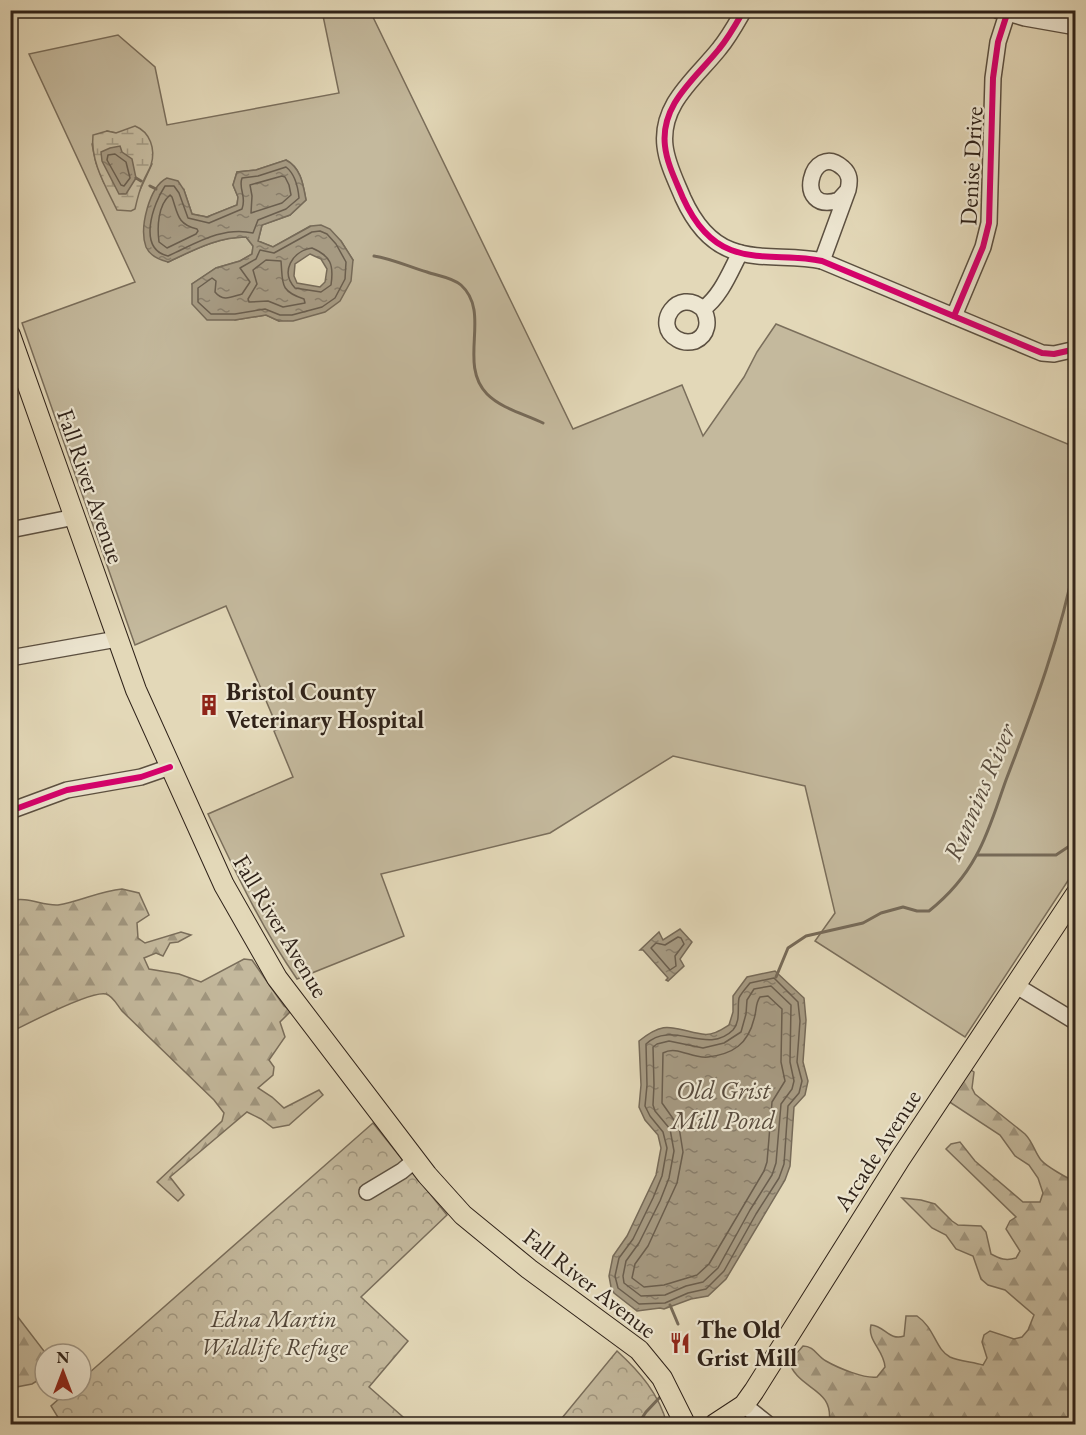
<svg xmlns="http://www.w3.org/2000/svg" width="1086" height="1435" viewBox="0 0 1086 1435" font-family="'EB Garamond',serif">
  <defs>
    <pattern id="forest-firs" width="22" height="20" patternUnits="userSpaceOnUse" patternTransform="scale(1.5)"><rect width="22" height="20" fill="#c4b99d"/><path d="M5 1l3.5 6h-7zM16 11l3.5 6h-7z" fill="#a0967f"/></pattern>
    <pattern id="wetland-marsh" width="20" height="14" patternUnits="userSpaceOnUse" patternTransform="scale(1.5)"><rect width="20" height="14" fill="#c4b99d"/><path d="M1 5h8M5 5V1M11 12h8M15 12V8" fill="none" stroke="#a0967f"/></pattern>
    <pattern id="park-crowns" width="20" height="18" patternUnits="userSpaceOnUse" patternTransform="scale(1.5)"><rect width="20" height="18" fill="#c4b99d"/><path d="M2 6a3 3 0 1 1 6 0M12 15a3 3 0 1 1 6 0" fill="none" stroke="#a0967f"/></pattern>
    <pattern id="water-ripples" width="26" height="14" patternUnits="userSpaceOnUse" patternTransform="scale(1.5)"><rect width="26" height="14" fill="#a69a82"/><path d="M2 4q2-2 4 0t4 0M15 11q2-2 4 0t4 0" fill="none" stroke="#887d6a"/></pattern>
  </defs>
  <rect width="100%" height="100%" fill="#e3d8b8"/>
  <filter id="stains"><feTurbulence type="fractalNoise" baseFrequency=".00333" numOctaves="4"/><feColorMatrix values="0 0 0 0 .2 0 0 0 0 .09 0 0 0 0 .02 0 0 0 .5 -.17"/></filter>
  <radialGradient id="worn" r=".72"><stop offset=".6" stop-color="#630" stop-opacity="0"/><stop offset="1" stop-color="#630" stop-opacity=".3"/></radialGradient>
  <path fill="#c4b99d" stroke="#7a6e5b" stroke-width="1.5" fill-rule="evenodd" d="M322 11H370L573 429 682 385 703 436 744 377 757 352 776 324 1075 447V870L965 1037 815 941 835 913 805 786 673 756 550 833 381 874 404 936 297 979C261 927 235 871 208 814L293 777 274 731 278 729 226 606 135 645 22 323 135 282 29 54 118 35 155 67 167 125 339 93ZM107 131 116 133 152 164 139 192 104 183 96 163 92 144ZM286 160C301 168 303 184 306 200L290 215 262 225 258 241 273 247 310 226 341 241 353 260 279 321 266 315 235 320 192 284 216 268 240 261 252 254 253 246 246 237C217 237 194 250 168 262L184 190 192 214 207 217 237 205 238 197 233 185 237 172 256 170Z"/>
  <g fill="url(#forest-firs)" stroke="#7a6e5b" stroke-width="1.5">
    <path d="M122 889 139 893 149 915 137 923 138 938 145 943 181 932 191 935 178 942 170 943 163 956 156 953 144 958 149 969 179 974 201 982 244 959 252 960 284 1006 291 1011 280 1022 285 1037 269 1060 274 1067 273 1075 258 1088 272 1097 284 1108 319 1090 323 1095 289 1125 273 1128 261 1119 247 1112 170 1177 184 1195 178 1201 157 1182 222 1121 224 1113 214 1100 122 1011C117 1005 113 996 106 994 91 990 27 1024 11 1032V901C27 896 42 906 58 905 79 902 99 891 122 889Z"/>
    <path d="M968 1068 974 1072 972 1088 975 1094 1025 1134C1033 1142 1035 1153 1041 1160 1046 1166 1068 1179 1075 1181V1424H829C835 1385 796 1392 788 1358L798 1352 803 1346C814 1346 817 1356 826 1361 838 1368 865 1379 877 1377L885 1367C884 1350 867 1341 871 1325 885 1326 889 1341 904 1336L906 1316H917C935 1328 935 1349 950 1357 959 1361 973 1362 983 1365L987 1358 982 1342 984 1335 990 1331 1014 1339 1022 1337 1028 1330 1034 1315 1005 1290 988 1285 981 1279 973 1256 956 1249 946 1235 932 1228 902 1198 921 1200 935 1204 952 1221 958 1225 981 1226 986 1232 991 1254C1000 1259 1006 1261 1016 1258L1020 1251 1006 1229 1010 1221 1016 1217 946 1149 951 1144 960 1142 975 1161 1023 1202H1040L1043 1193 1038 1178 1029 1165 1015 1156 1000 1135 948 1101Z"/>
    <polygon points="11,1308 44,1351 45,1354 45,1376 32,1384 11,1388"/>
  </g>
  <path fill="url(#wetland-marsh)" stroke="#7a6e5b" stroke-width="1.5" d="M135 126C150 132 156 149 151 165 149 171 145 176 143 182 139 191 137 200 135 209L131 211 117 210C106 187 90 161 93 135L107 131 116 133Z"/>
  <g fill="url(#park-crowns)" stroke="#7a6e5b" stroke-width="1.5">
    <polygon points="373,1123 447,1215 361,1297 408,1341 369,1387 411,1424 62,1424 51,1406 69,1390 81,1390 81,1380"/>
    <path d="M617 1351C640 1372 659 1394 667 1424H557Z"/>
  </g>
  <g fill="url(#water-ripples)" stroke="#766a58" stroke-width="1.5" fill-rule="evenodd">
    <polygon points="120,146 122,152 132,159 136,178 126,194 119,194 102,161 101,152 110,148"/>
    <path d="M286 160C301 168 303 184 306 200L290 215 262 225 258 241 273 247 311 226 321 225 330 229 341 241 353 260 351 281 340 301 325 312 293 321H279L266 315 235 320H207L192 304V284L216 268 240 261 252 254 253 246 246 237C217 237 194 250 168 262 160 260 150 256 146 247 139 228 149 187 167 178L178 181 184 190 192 214 207 217 237 205 238 197 233 185 237 172 256 170ZM310 254 321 259 327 269 325 282 320 287 297 283 294 276 295 264Z"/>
    <polygon points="680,929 692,942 680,959 684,966 668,981 666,980 668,978 643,950 640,950 659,932 663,940"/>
    <path d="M775 971 804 998 806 1020 803 1062 808 1081 805 1095 794 1107 790 1166 785 1180 726 1279 708 1296 691 1299 664 1309 660 1308 637 1311 614 1293 611 1287 609 1276 613 1256 627 1236 656 1175 661 1148 658 1135 645 1120 639 1107 641 1085 639 1041C667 1018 673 1030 702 1034 712 1036 721 1030 729 1025L733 1012V996L747 977Z"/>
  </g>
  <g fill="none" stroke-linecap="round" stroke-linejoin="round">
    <g stroke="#6a5e4e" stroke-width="1.5">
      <polygon points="115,154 126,162 130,178 124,186 121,185 107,160 108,155"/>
      <path d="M286 167C295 174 298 187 299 198L286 209 258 220 253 233C222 226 195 244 168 256 137 249 153 204 165 186H174L179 193 188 218 209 223 242 209C247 196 238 189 242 178L258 176Z"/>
      <polygon points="282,176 285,177 289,185 291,195 282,203 251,213 252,196 250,185"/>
      <path d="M170 195 172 197C178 214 177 224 197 229L198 231 196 234 167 248 159 242C157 227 158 205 170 195Z"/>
      <path d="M320 231 327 234 336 244 346 262 345 279 335 298 322 307 292 315H280L265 309 235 314H211L198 302V288L212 278 216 281 215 292C223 302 231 297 242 294L250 282 240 268 256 259 260 250 274 253 312 232Z"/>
      <path d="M312 248C331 256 334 265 331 285L321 292 295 288C280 272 292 251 312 248Z"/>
      <path d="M266 260 281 261C283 283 279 291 304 299L305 303 283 307 268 301 249 302 248 299 257 284 253 270Z"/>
      <polygon points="678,937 681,938 684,944 675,956 676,966 670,970 651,948 656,943 665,945"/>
      <path d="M774 978 798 1002 800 1021 797 1062 802 1081 799 1093 788 1106 784 1164 779 1178 756 1214 724 1271 706 1289 688 1293 665 1303 639 1304 618 1288 615 1276 619 1258 633 1239 653 1198 662 1176 667 1148 663 1132 650 1116 645 1106 647 1085 646 1044C672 1019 707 1056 733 1030 741 1021 737 1008 739 998 741 993 747 987 750 983Z"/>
      <polygon points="771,986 791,1005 790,1062 794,1081 792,1089 781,1104 776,1163 772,1175 750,1210 718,1268 703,1282 686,1286 665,1295 641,1296 624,1283 623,1276 626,1261 639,1243 660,1201 669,1178 674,1151 670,1129 655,1111 653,1105 654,1085 653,1047 657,1044 669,1041 703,1048 724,1043 741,1032 746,1014 747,1000 754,989"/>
      <path d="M768 996 782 1009 781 1062 785 1081 772 1102 767 1162 764 1171 709 1264 697 1275 664 1285 644 1287 632 1278 635 1264 648 1246 677 1183 683 1152 679 1127 662 1103 663 1053C677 1045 692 1059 708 1057 733 1054 748 1044 754 1019 757 1010 755 1004 760 997Z"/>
    </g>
    <g stroke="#766a58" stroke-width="3">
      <polyline points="1070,10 1071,16"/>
      <polyline points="1070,37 1076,90"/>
      <polyline points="136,178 141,181"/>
      <polyline points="150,186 156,189"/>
      <path d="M374 256C393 259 409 267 427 272 438 276 452 277 461 285 492 313 457 363 487 394 502 409 525 414 543 423"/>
      <polyline points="977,855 1056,855 1068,847 1076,845"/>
      <path d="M776 977 788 948 806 936 863 923 881 913 903 907 917 911H929C949 895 964 878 976 856 989 833 997 805 1006 780 1034 707 1061 635 1076 558"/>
      <polyline points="670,1305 678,1324"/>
      <polyline points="638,1424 646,1412 661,1396"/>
    </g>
    <defs>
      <g id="minor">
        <path d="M744 10C736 24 729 37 719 49 696 78 660 104 665 146 667 164 676 181 683 198 693 220 707 241 731 250 760 261 792 254 822 261L1042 353 1054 354 1076 349"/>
        <polyline points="997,10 1025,18 1076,27"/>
        <path d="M822 261 848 190C850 181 850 174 843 168 811 139 792 216 839 200L848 190"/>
        <path d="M703 309C710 321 708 335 695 341 688 343 682 342 677 339 652 325 678 286 703 309 721 296 730 272 740 253"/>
        <polyline points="954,316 983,247 989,223 993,78 998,42 1007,14"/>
        <polyline points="10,530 75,517"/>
        <polyline points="10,658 117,639"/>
        <polyline points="10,811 67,790 141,777 170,767"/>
        <polyline points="1015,985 1076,1022"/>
        <polyline points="367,1192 402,1171 415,1160"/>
        <polyline points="744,1405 768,1424"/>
      </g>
      <g id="major">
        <polyline points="10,335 136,690 224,885 277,978 427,1175 463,1215 529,1269 639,1350 662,1378 685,1424"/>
        <polyline points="715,1424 744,1405 754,1391 900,1159 1076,894"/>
      </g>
    </defs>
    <use href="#minor" stroke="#5c5041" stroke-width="18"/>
    <use href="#major" stroke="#2f2219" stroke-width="22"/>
    <use href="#minor" stroke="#ede6d1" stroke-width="15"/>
    <use href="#major" stroke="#e3d8b8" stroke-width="20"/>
    <defs>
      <g id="cycleway">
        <path d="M744 10C736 24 729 37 719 49 696 78 660 104 665 146 667 164 676 181 683 198 693 220 707 241 731 250 760 261 792 254 822 261L1042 353 1054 354 1076 349"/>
        <polyline points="954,316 983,247 989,223 993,78 998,42 1007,14"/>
        <polyline points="10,811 67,790 141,777 170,767"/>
      </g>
    </defs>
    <use href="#cycleway" stroke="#ede6d1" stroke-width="10"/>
    <use href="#cycleway" stroke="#d6006c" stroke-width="6"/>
  </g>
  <defs>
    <symbol id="building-bare" viewBox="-9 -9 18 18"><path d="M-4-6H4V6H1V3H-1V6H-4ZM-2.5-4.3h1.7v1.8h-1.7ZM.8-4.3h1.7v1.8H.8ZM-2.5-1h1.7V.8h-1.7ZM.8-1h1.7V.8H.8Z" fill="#8f2418" stroke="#ede6d1" stroke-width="2.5" paint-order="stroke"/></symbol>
    <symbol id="restaurant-bare" viewBox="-9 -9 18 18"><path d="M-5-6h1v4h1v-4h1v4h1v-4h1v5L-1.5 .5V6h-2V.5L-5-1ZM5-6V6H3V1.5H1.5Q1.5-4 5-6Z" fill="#8f2418" stroke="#ede6d1" stroke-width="2.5" paint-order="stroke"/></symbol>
  </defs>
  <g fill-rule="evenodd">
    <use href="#building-bare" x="194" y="690" width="30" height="30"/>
    <use href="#restaurant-bare" x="665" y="1328" width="30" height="30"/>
  </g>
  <g text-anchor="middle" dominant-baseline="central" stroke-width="4.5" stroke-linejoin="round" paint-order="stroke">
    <g font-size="24" fill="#2f2219" stroke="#ede6d1">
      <text transform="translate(971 166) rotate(-87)">Denise Drive</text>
      <text transform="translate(91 486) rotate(71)">Fall River Avenue</text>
      <text transform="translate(281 926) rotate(59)">Fall River Avenue</text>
      <text transform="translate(877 1150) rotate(-57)">Arcade Avenue</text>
      <text transform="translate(590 1283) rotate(38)">Fall River Avenue</text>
    </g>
    <g font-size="24" font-weight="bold" fill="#2f2219" stroke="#ede6d1" text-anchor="start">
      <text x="226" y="691">Bristol County<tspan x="226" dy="28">Veterinary Hospital</tspan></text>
      <text x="697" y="1329">The Old<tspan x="697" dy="28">Grist Mill</tspan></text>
    </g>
    <g font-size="24" font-style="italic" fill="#54483a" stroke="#ede6d1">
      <text x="274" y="1318">Edna Martin<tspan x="274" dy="28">Wildlife Refuge</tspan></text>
    </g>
    <g font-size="26" font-style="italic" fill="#594c3e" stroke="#ede6d1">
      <text transform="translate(979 792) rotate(-67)">Runnins River</text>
      <text x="723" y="1090">Old Grist<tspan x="723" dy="30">Mill Pond</tspan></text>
    </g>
  </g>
  <rect width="1086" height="1435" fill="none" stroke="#e3d8b8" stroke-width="36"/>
  <rect x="12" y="12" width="1062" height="1411" fill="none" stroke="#2f2219" stroke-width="3"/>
  <rect x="18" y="18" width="1050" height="1399" fill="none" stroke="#2f2219" stroke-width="1.5"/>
  <g transform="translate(63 1372)"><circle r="28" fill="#ede6d1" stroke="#a19887" stroke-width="1.5"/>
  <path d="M0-4.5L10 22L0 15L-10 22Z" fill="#8f2418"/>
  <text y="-9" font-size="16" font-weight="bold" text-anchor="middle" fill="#2f2219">N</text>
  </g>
  <rect width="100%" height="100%" filter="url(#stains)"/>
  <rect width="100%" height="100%" fill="url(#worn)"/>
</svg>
